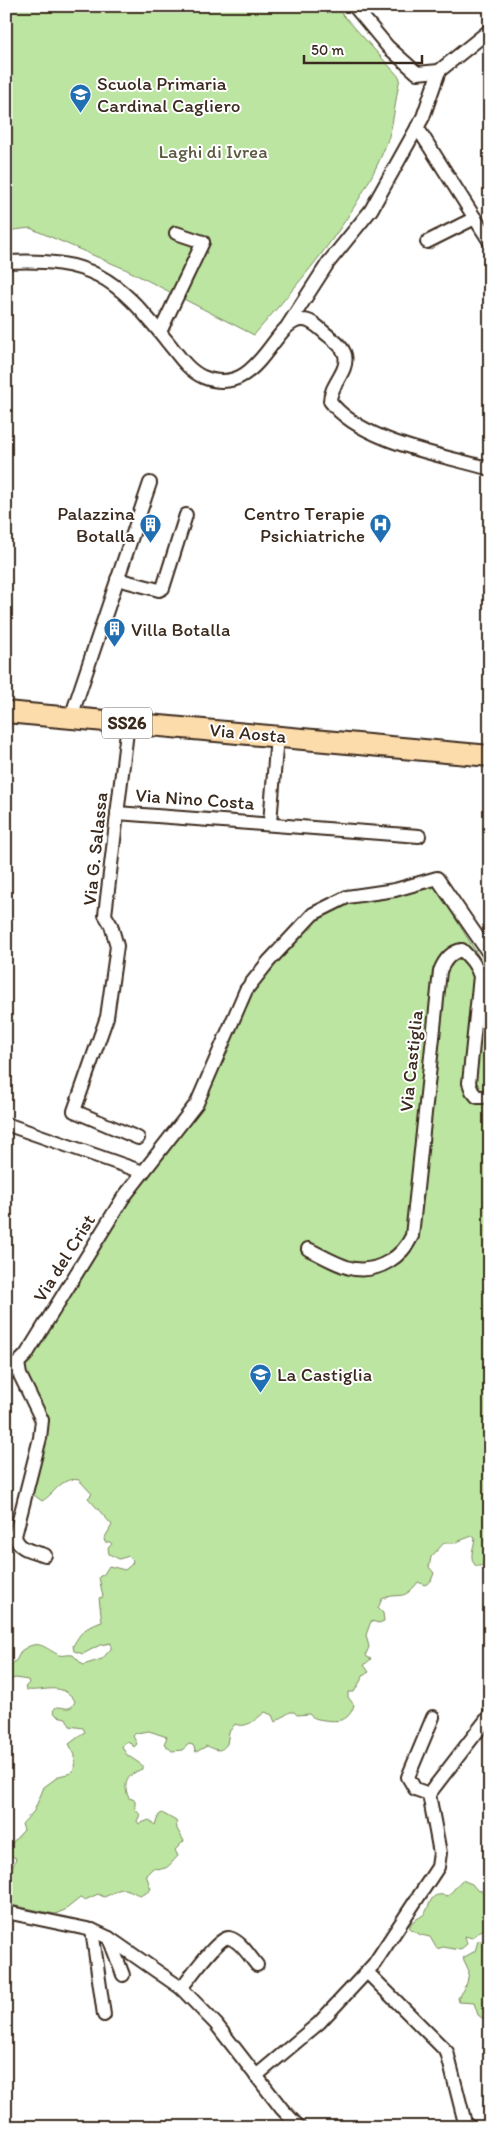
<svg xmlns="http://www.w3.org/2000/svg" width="496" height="2133" viewBox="0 0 496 2133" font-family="Itim,sans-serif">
  <rect width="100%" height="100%" fill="#fff"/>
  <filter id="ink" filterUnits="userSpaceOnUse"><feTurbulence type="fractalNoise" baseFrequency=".02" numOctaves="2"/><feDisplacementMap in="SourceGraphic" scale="10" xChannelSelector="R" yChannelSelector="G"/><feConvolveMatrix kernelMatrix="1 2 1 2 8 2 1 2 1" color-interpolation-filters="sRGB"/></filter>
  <g filter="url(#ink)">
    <g fill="#bce5a1" stroke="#7c8860">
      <path d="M6 6H335L400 78C395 100 394 125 386 145 357 217 304 277 254 335L125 269 30 228 6 231Z"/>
      <path d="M436 887 489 973 490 1558C486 1563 483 1567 476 1566 468 1558 474 1548 475 1538L472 1536 454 1543H444L431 1557 429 1567 434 1573 431 1581 425 1585 418 1582C402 1603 400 1591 382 1599L378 1608 383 1613 384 1621 379 1623 371 1621 366 1635 369 1647 366 1654 367 1657 371 1659 364 1665 369 1672 364 1675 354 1692H348V1697L354 1705C349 1721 340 1722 324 1720 318 1719 314 1719 309 1714L297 1715 294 1712H290L275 1722 272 1715 265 1712C256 1719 247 1729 235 1724L229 1732 227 1744C220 1753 217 1750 207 1746L196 1752 193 1745 189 1744 182 1750 172 1751 164 1744 167 1737 149 1731 136 1733 133 1736 137 1744 134 1747 128 1741 124 1743 122 1747 127 1755 142 1765V1769C127 1775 122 1784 129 1798L135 1800V1809L140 1815 137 1821 139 1824 149 1820 155 1825 159 1815 162 1813 176 1821 177 1829 184 1841 175 1850 178 1856C168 1866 168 1871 153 1868L146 1875 151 1889C137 1902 136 1889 122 1889 115 1890 111 1895 104 1897L98 1894 85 1900 80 1898 65 1910 55 1914 6 1904V1874L13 1866 16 1858 9 1855 12 1849 11 1844 24 1830 22 1824 34 1811 44 1787 59 1776 71 1773 74 1770 75 1755 69 1744 85 1732 83 1728 70 1726 66 1718 57 1716 53 1711 56 1707C66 1707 71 1712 75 1701 62 1681 45 1692 27 1690L25 1687 29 1683 28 1680 15 1678 10 1680 7 1678 6 1671 17 1659 21 1651C38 1639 42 1646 57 1654 61 1657 67 1654 73 1655L83 1665 102 1659 111 1649V1643L100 1645 83 1654 74 1651 73 1646C82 1630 85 1628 102 1622L99 1598 103 1597 99 1577 104 1574 109 1566 125 1570 132 1564 133 1560 129 1556 119 1559 109 1554 108 1548 112 1544 110 1542H105L104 1539 112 1525 88 1498 92 1494 79 1480C61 1476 55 1494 42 1501L31 1493 46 1437 20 1364 125 1199 200 1104 249 992 272 964 317 920 349 903 379 900Z"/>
      <path d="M462 1880 472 1884 477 1890 490 1893V1930H482L472 1938 465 1936 467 1944 460 1950 443 1947 437 1949 430 1937 421 1935 410 1929V1925C413 1920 418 1919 423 1915 432 1907 427 1890 448 1896Z"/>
      <polygon points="490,1932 490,2018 482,2018 478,2015 474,2003 459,2002 458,1998 467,1983 469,1971 463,1958 475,1951 478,1941 485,1941"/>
    </g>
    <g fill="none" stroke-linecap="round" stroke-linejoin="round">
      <defs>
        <g id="minor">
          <polyline points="354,6 388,47 417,73 439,71 490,30"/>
          <polyline points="417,127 490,242"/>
          <polyline points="427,242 475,218"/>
          <path d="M6 262C90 258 115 276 166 340 177 353 187 370 203 377 260 400 273 318 303 320 312 320 319 328 325 333 332 339 343 346 345 355 349 371 330 385 330 401 360 442 443 455 490 469"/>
          <polyline points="288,325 328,263 371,210 423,117 439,71"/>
          <polyline points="160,332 203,242 176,233"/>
          <polyline points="117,579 159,590 163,588 186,515"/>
          <polyline points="71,717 150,483"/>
          <polyline points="128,723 105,915 111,925 117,946 107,1017 74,1111 138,1138"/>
          <polyline points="117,813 419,836"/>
          <polyline points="270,823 277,736"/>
          <polyline points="6,1124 143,1172"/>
          <path d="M308 1249C321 1255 342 1268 355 1269 379 1272 402 1257 412 1236L440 971C444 961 450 952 462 950 470 958 476 964 480 976L469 1083 472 1091 477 1097H483L490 1094"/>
          <path d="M18 1363 20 1375 42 1420 40 1438 15 1536C18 1550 33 1551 45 1555"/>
          <polyline points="6,1375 26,1355 123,1198 197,1103 246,990 269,961 313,914 347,897 395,890 437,878 490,955"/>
          <polyline points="429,1794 415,1789 408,1777 433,1717"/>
          <polyline points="6,1912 92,1930 109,1938 181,1988 216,2024 282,2109 299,2127"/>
          <polyline points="92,1930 104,2015"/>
          <polyline points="109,1938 123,1975"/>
          <polyline points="367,1972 447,2052 466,2127"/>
          <path d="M181 1988C188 1980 219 1936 229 1938 240 1940 250 1957 257 1965"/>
          <polyline points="256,2076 319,2023 374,1964 438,1867 440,1853 429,1794 490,1715"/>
        </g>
        <polyline id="primary" points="6,712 490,756"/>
      </defs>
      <use href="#minor" stroke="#3b2a1e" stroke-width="16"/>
      <use href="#primary" stroke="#3b2a1e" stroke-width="24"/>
      <use href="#minor" stroke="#fff" stroke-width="12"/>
      <use href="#primary" stroke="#fddcac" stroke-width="20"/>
    </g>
  </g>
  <defs>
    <symbol id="school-pin" viewBox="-11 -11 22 30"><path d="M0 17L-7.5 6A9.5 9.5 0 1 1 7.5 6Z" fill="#1f6fb2" stroke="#fff"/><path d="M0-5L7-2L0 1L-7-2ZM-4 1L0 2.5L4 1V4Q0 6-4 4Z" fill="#fff"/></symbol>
    <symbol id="building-pin" viewBox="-11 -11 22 30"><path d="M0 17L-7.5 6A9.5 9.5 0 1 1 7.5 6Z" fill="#1f6fb2" stroke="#fff"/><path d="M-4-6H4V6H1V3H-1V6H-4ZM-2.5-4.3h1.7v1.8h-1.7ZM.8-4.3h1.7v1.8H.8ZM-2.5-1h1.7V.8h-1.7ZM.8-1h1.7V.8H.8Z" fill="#fff"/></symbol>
    <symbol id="hospital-pin" viewBox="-11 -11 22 30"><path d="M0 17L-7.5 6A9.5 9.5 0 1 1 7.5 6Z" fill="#1f6fb2" stroke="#fff"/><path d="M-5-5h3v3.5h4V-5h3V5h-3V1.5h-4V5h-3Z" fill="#fff"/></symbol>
  </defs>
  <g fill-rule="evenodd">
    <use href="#school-pin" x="68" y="82" width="25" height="34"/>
    <use href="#building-pin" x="138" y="512" width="25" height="34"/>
    <use href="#hospital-pin" x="368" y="512" width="25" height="34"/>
    <use href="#building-pin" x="102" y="616" width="25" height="34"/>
    <use href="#school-pin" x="248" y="1362" width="25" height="34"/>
  </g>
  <g text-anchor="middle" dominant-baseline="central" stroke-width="4" stroke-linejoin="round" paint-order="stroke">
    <rect fill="#fff" stroke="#766a62" stroke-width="1" x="102" y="707.5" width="50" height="31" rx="4"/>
    <g font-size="18" font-weight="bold" fill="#3b2a1e">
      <text x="127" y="723">SS26</text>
    </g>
    <g font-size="19" fill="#3b2a1e" stroke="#fff" text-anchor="start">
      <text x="97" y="83">Scuola Primaria<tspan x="97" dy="22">Cardinal Cagliero</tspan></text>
      <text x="135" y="513" text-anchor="end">Palazzina<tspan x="135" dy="22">Botalla</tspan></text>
      <text x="365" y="513" text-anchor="end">Centro Terapie<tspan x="365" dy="22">Psichiatriche</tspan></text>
      <text x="131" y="629">Villa Botalla</text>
      <text x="277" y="1374">La Castiglia</text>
    </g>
    <g font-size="19" fill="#5b593f" stroke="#fff">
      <text x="213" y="151">Laghi di Ivrea</text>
    </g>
    <g font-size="19" fill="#3b2a1e" stroke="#fff">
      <text transform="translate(248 733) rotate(5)">Via Aosta</text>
      <text transform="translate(195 799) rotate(4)">Via Nino Costa</text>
      <text transform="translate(95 849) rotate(-84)">Via G. Salassa</text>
      <text transform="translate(411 1061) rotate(-84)">Via Castiglia</text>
      <text transform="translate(64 1258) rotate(-58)">Via del Crist</text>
    </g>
  </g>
  <rect width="496" height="2133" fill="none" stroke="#fff" stroke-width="25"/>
  <rect x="12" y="12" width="471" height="2108" fill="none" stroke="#3b2a1e" stroke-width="2" filter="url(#ink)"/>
  <path d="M304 55v8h118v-8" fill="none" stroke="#3b2a1e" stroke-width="2.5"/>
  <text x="311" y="55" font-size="15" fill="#3b2a1e" stroke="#ffffff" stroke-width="4" paint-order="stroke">50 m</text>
</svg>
